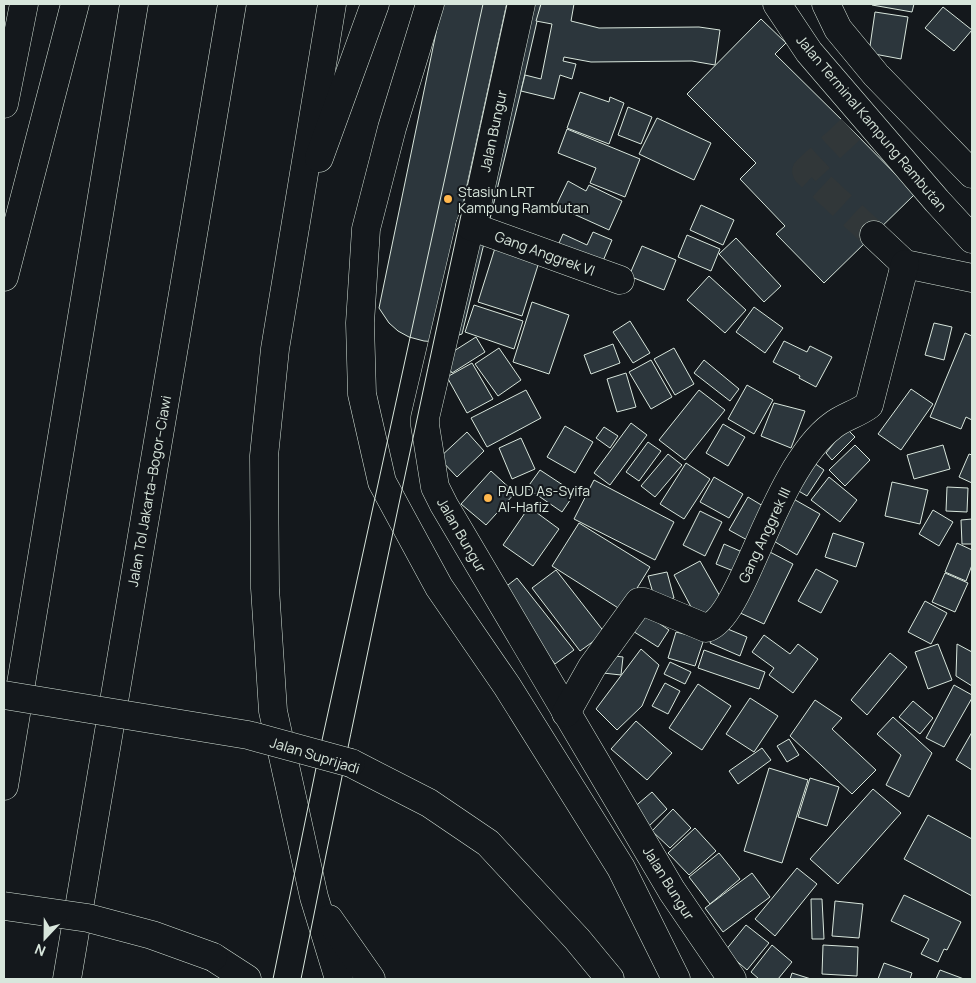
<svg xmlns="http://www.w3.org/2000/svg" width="976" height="983" viewBox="0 0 976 983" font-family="Manrope,sans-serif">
  <rect width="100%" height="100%" fill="#14181c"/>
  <g fill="#2c363c" stroke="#d8e6dc">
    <polygon points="442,4 541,4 521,91 462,334 438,342 424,341 409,337 398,331 389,323 379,308"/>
    <polygon points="541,4 574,4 571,21 599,28 699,27 720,30 715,65 692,61 591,62 564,57 563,61 576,64 572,79 560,75 554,99 521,91 525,75 541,79 552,24 536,21"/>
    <polygon points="872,4 914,4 912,12 872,5"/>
    <polygon points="943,7 972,30 954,51 925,28"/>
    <polygon points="875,12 908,17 901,59 869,53"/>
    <polygon points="761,19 786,43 775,54 851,129 915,194 824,283 776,234 785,226 740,179 756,163 687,94"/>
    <polygon points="580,92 609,102 610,97 624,103 609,144 567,128"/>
    <polygon points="628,107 652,117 641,144 618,135"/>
    <polygon points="657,118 711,143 694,180 639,154"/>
    <polygon points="567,129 640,159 625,197 590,183 596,168 558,153"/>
    <polygon points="568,181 586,191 589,185 622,201 609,230 556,206"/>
    <polygon points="701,205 734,220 723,245 690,230"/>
    <polygon points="593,232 612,240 600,268 556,250 563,234 587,245"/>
    <polygon points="687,235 720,249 711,271 678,257"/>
    <polygon points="736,238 781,286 764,302 719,254"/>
    <polygon points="642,246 676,260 664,290 629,276"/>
    <polygon points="495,248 539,262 522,316 478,302"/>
    <polygon points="709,276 746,310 725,333 687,300"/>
    <polygon points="532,302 569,315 549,374 513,362"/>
    <polygon points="474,305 523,321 514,349 465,332"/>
    <polygon points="754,307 783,328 765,353 736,332"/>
    <polygon points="630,321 650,353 633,363 613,332"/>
    <polygon points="934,323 952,327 944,360 925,355"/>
    <polygon points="965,333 972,336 972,420 966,417 961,429 930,417"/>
    <polygon points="476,337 485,352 452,373 443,358"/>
    <polygon points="784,341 807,352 810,346 832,357 816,387 799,378 800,376 773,362"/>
    <polygon points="613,344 620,363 591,374 584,355"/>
    <polygon points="499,348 521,380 498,396 475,364"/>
    <polygon points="674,348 694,384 675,395 654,359"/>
    <polygon points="651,360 672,397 651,409 629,372"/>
    <polygon points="704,360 739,389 730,401 694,373"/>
    <polygon points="472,363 493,399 467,413 447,377"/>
    <polygon points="626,373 636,407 617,412 607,379"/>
    <polygon points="747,385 773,400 754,434 728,419"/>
    <polygon points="911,389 933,404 901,450 878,434"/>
    <polygon points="526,390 541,418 487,447 471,418"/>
    <polygon points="699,390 725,410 685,460 659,440"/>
    <polygon points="774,403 805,411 791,448 761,436"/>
    <polygon points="631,423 647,435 610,485 594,473"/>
    <polygon points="723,424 745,437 728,466 706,453"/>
    <polygon points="565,426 593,442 575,473 547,457"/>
    <polygon points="604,427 618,436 610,448 596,438"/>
    <polygon points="846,428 855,437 832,460 826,453"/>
    <polygon points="467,432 484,451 457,477 439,458"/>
    <polygon points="521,438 535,469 512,479 499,448"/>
    <polygon points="648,442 661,451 639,481 626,472"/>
    <polygon points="855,445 870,460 845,486 829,470"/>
    <polygon points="943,445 950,469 914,479 907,455"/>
    <polygon points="668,454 682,465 655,497 641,486"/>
    <polygon points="969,454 972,455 972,483 959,477"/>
    <polygon points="810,460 824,470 807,496 792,487"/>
    <polygon points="686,463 710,479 684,519 660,504"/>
    <polygon points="540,470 575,493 562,512 527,488"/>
    <polygon points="491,471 515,493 486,525 461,504"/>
    <polygon points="714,477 743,494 729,518 700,502"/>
    <polygon points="829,477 857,500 840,522 811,500"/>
    <polygon points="594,480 674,522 655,560 574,519"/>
    <polygon points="892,482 928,490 920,524 885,516"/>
    <polygon points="947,487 968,488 967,512 946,511"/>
    <polygon points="748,497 768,509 749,541 729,530"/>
    <polygon points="790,497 820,514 797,555 772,540"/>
    <polygon points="529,507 559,529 533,566 503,545"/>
    <polygon points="933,510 953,522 939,546 919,534"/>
    <polygon points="700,511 722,522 705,556 683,545"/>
    <polygon points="972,519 972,544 962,544 961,520"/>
    <polygon points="579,523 650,567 623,611 552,566"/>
    <polygon points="833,533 864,543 856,567 825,557"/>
    <polygon points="957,543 972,550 972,565 966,581 945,572"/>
    <polygon points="724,544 749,555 741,574 716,564"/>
    <polygon points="766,550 793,564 764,624 736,611"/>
    <polygon points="700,561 725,605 698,620 674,575"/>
    <polygon points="816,569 838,581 821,613 798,601"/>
    <polygon points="556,570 605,633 580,651 532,588"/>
    <polygon points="667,572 674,598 656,603 648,576"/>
    <polygon points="945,573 968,583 955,612 932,602"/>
    <polygon points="517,578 574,650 555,664 499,592"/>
    <polygon points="925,601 947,613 931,644 908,632"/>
    <polygon points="639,610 669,630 658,647 628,628"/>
    <polygon points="718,625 747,637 740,656 710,643"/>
    <polygon points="676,632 704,639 695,666 668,658"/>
    <polygon points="764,635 790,654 798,644 818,659 793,693 769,675 774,668 752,652"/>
    <polygon points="938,644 952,680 928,689 915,652"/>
    <polygon points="957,644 972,652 972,686 956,676"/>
    <polygon points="641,649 659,665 642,706 617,730 596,709"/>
    <polygon points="704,650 765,672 759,689 698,668"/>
    <polygon points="890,653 907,667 867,715 851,700"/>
    <polygon points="606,655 623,657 621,675 603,673"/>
    <polygon points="670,662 691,672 685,684 664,674"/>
    <polygon points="665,683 680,691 668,714 652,706"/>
    <polygon points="698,684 731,706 702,750 669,728"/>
    <polygon points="954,685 972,695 972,698 944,747 926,738"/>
    <polygon points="750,698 778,716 754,752 726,734"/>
    <polygon points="815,700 842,718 832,729 876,770 852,794 790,736"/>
    <polygon points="913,701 933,718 920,734 899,717"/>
    <polygon points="893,717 932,753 909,797 886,785 901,755 877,734"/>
    <polygon points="636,721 672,753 647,780 611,749"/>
    <polygon points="972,732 972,770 956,760"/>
    <polygon points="789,739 799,755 787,762 777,746"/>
    <polygon points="762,748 771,760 738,784 729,771"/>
    <polygon points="769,768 808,780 782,863 744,851"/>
    <polygon points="810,778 839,787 827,826 798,817"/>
    <polygon points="873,789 901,813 838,884 810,859"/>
    <polygon points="652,792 667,809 648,827 632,809"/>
    <polygon points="673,809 691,828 670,848 652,831"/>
    <polygon points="928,815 972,839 972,896 904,859"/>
    <polygon points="695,828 716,851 689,875 668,853"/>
    <polygon points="719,853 740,879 710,904 689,877"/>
    <polygon points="797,868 817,884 775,936 755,919"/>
    <polygon points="752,873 770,897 723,932 705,908"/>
    <polygon points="904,895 961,922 947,950 944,949 938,962 921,954 929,939 891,921"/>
    <polygon points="811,899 822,899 824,939 812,939"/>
    <polygon points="835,901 863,904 859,938 832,936"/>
    <polygon points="746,925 769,943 747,970 725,951"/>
    <polygon points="772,945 792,962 778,979 759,979 751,972"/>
    <polygon points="823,945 858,947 857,976 822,974"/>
    <polygon points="884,963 912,973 910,979 878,979"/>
    <polygon points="940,970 964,979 936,979"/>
    <polygon points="792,973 811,979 790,979"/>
  </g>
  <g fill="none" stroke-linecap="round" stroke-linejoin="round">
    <polyline stroke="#313739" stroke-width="28" stroke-dasharray="28 14" stroke-linecap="butt" points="851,129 806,171 807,173 874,235"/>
    <defs>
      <g id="minor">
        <polyline points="521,4 477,205 470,226 425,418 425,425 435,487 444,505 672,891 732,979"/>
        <polyline points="777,4 809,52 937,201 972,239"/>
        <polyline points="826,4 838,29 876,75 972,174"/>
        <polyline points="470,226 620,280"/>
        <polyline points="874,235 905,264 972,278"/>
        <path d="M566 713 592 667 639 602H644L706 628C722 624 737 592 744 577 765 533 793 455 832 426 843 417 857 414 869 405L905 264"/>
      </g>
      <polyline id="major" points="351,763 429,803 488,843 577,939 610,979"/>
      <g id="highway">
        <polyline points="332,4 275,349 264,456 265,588 273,711 314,897 339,979"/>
        <polyline points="430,4 392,128 366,229 360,323 362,394 382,482 439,587 507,686 621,868 676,979"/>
        <polyline points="4,104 24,4"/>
        <polyline points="319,158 375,4"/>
        <polyline points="4,277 75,4"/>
        <polyline points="4,786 134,4"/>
        <polyline points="329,919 371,979"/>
        <polyline points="213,957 247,979"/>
        <polyline points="67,979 232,4"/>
      </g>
    </defs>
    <use href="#minor" stroke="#d8e6dc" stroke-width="29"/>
    <use href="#major" stroke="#d8e6dc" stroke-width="29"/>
    <use href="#highway" stroke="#d8e6dc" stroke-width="29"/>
    <use href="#minor" stroke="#14181c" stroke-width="28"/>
    <use href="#major" stroke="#14181c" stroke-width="28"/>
    <use href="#highway" stroke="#14181c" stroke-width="28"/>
    <g stroke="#d8e6dc" stroke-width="1">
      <polyline points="273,979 317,763 483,4"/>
      <path d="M301 979C366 653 436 328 507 4"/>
    </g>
    <defs>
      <polyline id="major-bridge" points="4,695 248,735 351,763"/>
      <polyline id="highway-bridge" points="4,906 88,918 152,935 213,957"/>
    </defs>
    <use href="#major-bridge" stroke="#d8e6dc" stroke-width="29" stroke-linecap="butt"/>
    <use href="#highway-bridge" stroke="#d8e6dc" stroke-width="29" stroke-linecap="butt"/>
    <use href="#major-bridge" stroke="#14181c" stroke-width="28"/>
    <use href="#highway-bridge" stroke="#14181c" stroke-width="28"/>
  </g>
  <g fill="#ffb74d" stroke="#14181c" stroke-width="2">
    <circle cx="448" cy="199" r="5"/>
    <circle cx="488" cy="498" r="5"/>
  </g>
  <g text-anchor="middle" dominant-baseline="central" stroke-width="4" stroke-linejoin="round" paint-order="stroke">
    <g font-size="14" fill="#d8e6dc" stroke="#14181c">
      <text transform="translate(872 123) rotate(50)">Jalan Terminal Kampung Rambutan</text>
      <text transform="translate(493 131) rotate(-78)">Jalan Bungur</text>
      <text transform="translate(545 253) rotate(20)">Gang Anggrek VI</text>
      <text transform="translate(149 491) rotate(-80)">Jalan Tol Jakarta–Bogor–Ciawi</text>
      <text transform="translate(462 535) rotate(60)">Jalan Bungur</text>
      <text transform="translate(764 535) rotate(-65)">Gang Anggrek III</text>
      <text transform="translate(315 755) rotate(17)">Jalan Suprijadi</text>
      <text transform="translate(669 883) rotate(58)">Jalan Bungur</text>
    </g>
    <g font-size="14" fill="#d8e6dc" stroke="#14181c" text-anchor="start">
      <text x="458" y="191">Stasiun LRT<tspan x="458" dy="16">Kampung Rambutan</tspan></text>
      <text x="498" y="490">PAUD As-Syifa<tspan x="498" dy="16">Al-Hafiz</tspan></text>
    </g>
  </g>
  <rect width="976" height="983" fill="none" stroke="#d8e6dc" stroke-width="10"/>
  <g transform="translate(45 938) rotate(202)" stroke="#14181c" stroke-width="4" paint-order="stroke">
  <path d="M0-4L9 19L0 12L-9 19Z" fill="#d8e6dc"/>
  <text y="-8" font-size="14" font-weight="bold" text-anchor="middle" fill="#d8e6dc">N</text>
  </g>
</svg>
